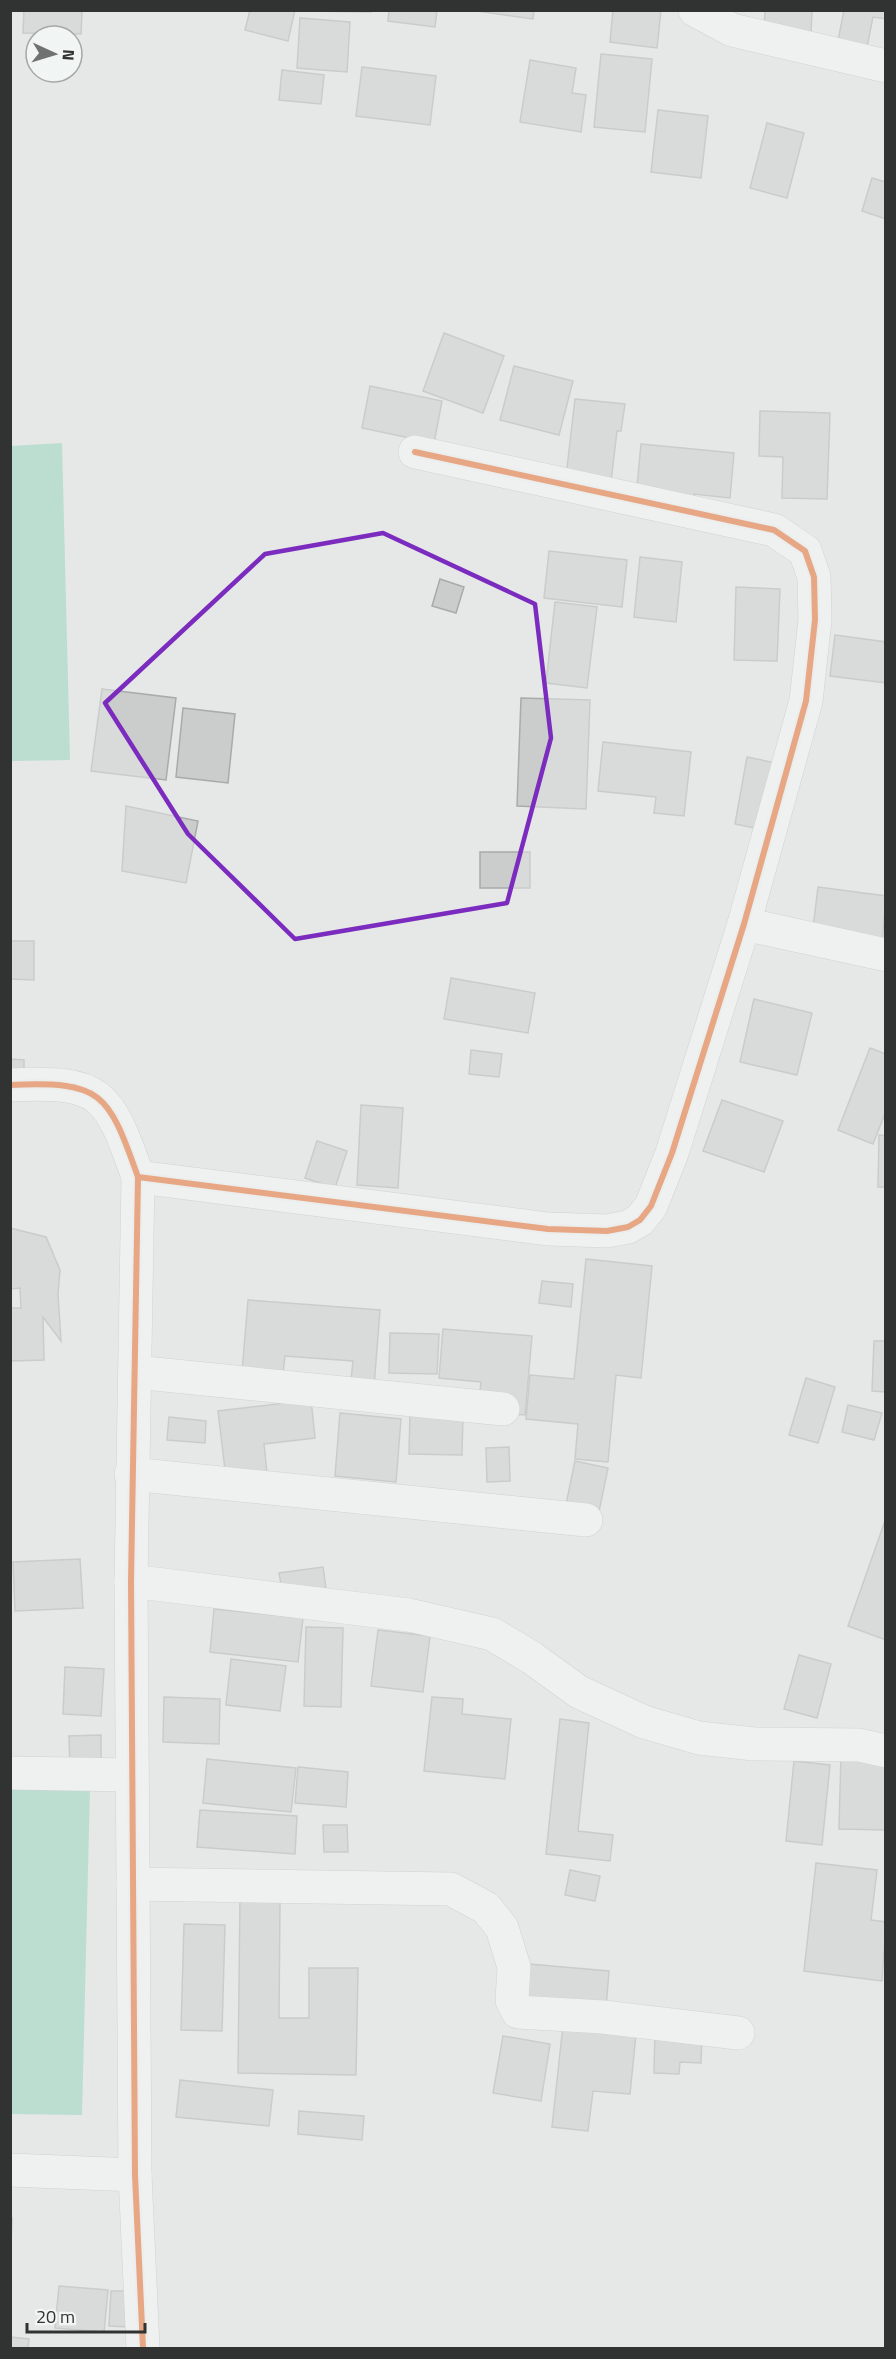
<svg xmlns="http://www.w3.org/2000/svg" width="896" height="2359" viewBox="0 0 896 2359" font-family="'Titillium Web',sans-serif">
  <rect width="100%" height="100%" fill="#e5e8e7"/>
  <g fill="#87d2b6">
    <polygon points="62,443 70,760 11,761 11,446"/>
    <polygon points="11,1788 90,1788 82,2115 11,2114"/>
  </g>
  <g fill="#cbcdcc" stroke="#a9abaa" stroke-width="1.5">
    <polygon points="24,10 82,10 81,34 23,33"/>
    <polygon points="250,10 295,10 288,41 245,30"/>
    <polygon points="371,10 371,12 307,11 307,10"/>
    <polygon points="389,10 437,10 435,27 388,21"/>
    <polygon points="470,10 534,10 533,19"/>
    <polygon points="613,10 661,10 657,48 610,42"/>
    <polygon points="765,10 812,10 811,34 764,32"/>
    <polygon points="844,10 886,10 886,19 873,17 866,52 837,46"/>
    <polygon points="300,18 350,22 347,72 297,68"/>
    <polygon points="601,54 652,59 645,132 594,127"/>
    <polygon points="530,60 576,68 572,93 586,95 581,132 520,122"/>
    <polygon points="362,67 436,76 430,125 356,116"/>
    <polygon points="282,70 324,75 321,104 279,100"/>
    <polygon points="658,110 708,116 701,178 651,172"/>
    <polygon points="767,123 804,133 787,198 750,188"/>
    <polygon points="872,178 886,182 886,219 862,211"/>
    <polygon points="444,333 504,356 483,413 423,391"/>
    <polygon points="514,366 573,381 559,435 500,420"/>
    <polygon points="370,386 442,401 434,443 362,428"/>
    <polygon points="575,399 625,404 621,431 617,431 610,490 565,485"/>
    <polygon points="760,411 830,413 827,499 782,498 783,457 759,456"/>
    <polygon points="641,444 734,453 730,498 694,494 692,514 635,508"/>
    <polygon points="549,551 627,560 622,607 544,598"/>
    <polygon points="640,557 682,562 676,622 634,617"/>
    <polygon points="440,579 464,587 456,613 432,606"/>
    <polygon points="736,587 780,589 777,661 734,660"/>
    <polygon points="555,602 597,607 587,688 546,683"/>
    <polygon points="835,635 886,642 886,683 830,676"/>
    <polygon points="102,689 176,698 166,780 91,771"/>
    <polygon points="521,698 590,700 586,809 517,806"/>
    <polygon points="183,708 235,714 228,783 176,777"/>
    <polygon points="603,742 691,752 684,816 654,813 656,797 598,791"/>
    <polygon points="747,757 785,765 773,832 735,824"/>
    <polygon points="126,806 198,821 186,883 122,871"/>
    <rect x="480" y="852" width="50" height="36"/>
    <polygon points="818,887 886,896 882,945 812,936"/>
    <polygon points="10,941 34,941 34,980 10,979"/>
    <polygon points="451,978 535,993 528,1033 444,1019"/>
    <polygon points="754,999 812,1013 797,1075 740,1062"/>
    <polygon points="870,1048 886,1054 886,1111 873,1144 838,1130"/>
    <polygon points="471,1050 502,1054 499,1077 469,1074"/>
    <polygon points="10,1059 24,1060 24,1076 10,1076"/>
    <polygon points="722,1100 783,1121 764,1172 703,1151"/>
    <polygon points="361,1105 403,1108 398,1188 357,1185"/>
    <polygon points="879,1135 886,1136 886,1187 878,1187"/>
    <polygon points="317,1141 347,1151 335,1188 305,1178"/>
    <polygon points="10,1228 46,1237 60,1270 58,1294 61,1341 43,1317 44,1360 10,1361 10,1308 21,1308 20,1288 10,1289"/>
    <polygon points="586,1259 652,1266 641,1378 616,1375 608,1462 575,1459 578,1424 526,1419 530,1375 574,1379"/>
    <polygon points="542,1281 573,1284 571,1307 539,1303"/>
    <polygon points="248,1300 380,1310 373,1400 349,1399 353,1361 285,1356 283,1374 242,1372"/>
    <polygon points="443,1329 532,1336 525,1415 478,1411 481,1382 439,1378"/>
    <polygon points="390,1333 439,1334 437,1374 389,1373"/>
    <polygon points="874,1341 886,1341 886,1392 872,1391"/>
    <polygon points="806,1378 835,1387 818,1443 789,1435"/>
    <polygon points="311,1400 315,1438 264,1444 267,1473 226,1478 218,1411"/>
    <polygon points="848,1405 882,1413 874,1440 842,1432"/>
    <polygon points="340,1413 401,1419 396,1482 335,1476"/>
    <polygon points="410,1414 463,1414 462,1455 409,1454"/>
    <polygon points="169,1417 206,1421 205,1443 167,1440"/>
    <polygon points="509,1447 510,1481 487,1482 486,1448"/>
    <polygon points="575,1461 608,1468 596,1526 563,1519"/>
    <polygon points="886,1518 886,1640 848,1626"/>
    <polygon points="80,1559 83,1608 15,1611 13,1562"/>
    <polygon points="323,1567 326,1589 283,1595 279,1573"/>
    <polygon points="214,1609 303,1618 298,1662 210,1652"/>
    <polygon points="306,1627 343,1628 341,1707 304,1706"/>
    <polygon points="378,1630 430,1636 423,1692 371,1686"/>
    <polygon points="799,1655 831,1664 817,1718 784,1709"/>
    <polygon points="231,1659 286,1666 280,1711 226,1705"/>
    <polygon points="65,1667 104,1669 101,1716 63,1714"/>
    <polygon points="164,1697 220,1699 219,1744 163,1742"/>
    <polygon points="432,1697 463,1699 462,1714 511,1719 505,1779 424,1771"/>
    <polygon points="560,1719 589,1723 578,1831 613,1835 610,1861 546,1854"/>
    <polygon points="101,1735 101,1763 70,1764 69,1736"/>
    <polygon points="841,1754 886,1755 886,1830 839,1829"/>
    <polygon points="207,1759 296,1768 291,1812 203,1803"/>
    <polygon points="794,1761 830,1765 822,1845 786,1841"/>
    <polygon points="298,1767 348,1772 346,1807 295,1803"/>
    <polygon points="200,1810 297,1816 295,1854 197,1847"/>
    <polygon points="323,1825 347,1825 348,1852 324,1852"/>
    <polygon points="816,1863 877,1870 871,1920 886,1922 882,1981 804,1971"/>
    <polygon points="570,1870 600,1876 595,1901 565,1895"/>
    <polygon points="240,1899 280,1900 279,2018 309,2018 309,1968 358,1968 356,2075 238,2073"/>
    <polygon points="184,1924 225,1925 222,2031 181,2030"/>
    <polygon points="529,1964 609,1971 606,2008 526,2001"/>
    <polygon points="564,2016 637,2024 630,2094 593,2091 588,2131 552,2127"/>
    <polygon points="655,2030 702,2032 701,2063 680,2062 679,2074 654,2073"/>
    <polygon points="503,2036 550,2044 541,2101 493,2093"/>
    <polygon points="180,2080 273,2090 269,2126 176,2117"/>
    <polygon points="299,2111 364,2116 362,2140 298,2134"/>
    <polygon points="10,2218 12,2218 10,2278"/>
    <polygon points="59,2286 108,2290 104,2332 55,2328"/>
    <polygon points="111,2291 131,2291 129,2327 109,2326"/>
    <polygon points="10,2337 29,2339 28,2348 10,2348"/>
  </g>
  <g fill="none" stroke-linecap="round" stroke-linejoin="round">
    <defs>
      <g id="street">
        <polyline points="695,10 732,30 886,66"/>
        <polyline points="744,924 886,955"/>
        <path d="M10 1085C102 1081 108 1092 138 1177L131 1581 135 2175 143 2348"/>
        <polyline points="138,1177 548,1229 607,1231 628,1227 640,1220 651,1206 672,1153 744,924 806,701 815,620 814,577 805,551 774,530 415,452"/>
        <polyline points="135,1372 503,1409"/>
        <polyline points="131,1474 586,1520"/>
        <polyline points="131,1581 409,1615 492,1634 532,1658 579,1692 644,1722 699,1738 754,1744 859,1745 886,1751"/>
        <polyline points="10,1773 132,1775"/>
        <polyline points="133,1884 451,1889 486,1908 502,1928 514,1967 512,2000 518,2012 603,2017 738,2033"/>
        <polyline points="10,2170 135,2175"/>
      </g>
    </defs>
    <use href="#street" stroke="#b8baba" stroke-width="34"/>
    <use href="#street" stroke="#fbfcfb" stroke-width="33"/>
    <defs>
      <g id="cycleway">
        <path d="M10 1085C102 1081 108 1092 138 1177L131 1581 135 2175 143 2348"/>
        <polyline points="138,1177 548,1229 607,1231 628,1227 640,1220 651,1206 672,1153 744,924 806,701 815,620 814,577 805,551 774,530 415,452"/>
      </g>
    </defs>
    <use href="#cycleway" stroke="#f1f6f4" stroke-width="10"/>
    <use href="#cycleway" stroke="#e8590c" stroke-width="6"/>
  </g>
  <path d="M0 0H896V2359H0ZM383 533 535 604 551 738 507 903 295 939 188 834 105 703 265 554Z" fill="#e5e8e7" fill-opacity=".55" fill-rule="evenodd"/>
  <path fill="none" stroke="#7b2cbf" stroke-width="4.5" stroke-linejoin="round" d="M383 533 535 604 551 738 507 903 295 939 188 834 105 703 265 554Z"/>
  <rect width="896" height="2359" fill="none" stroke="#313332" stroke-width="24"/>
  <g transform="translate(54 54) rotate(94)"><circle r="28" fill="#f1f6f4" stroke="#a4a8a6" stroke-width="1.5"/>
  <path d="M0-4.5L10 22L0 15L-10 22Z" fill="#707271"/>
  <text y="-9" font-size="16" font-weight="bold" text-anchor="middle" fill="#313332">N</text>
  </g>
  <path d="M27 2323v9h118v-9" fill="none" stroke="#313332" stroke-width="3"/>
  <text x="36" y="2323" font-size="18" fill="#313332" stroke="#f1f6f4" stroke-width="4.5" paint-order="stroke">20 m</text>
</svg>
